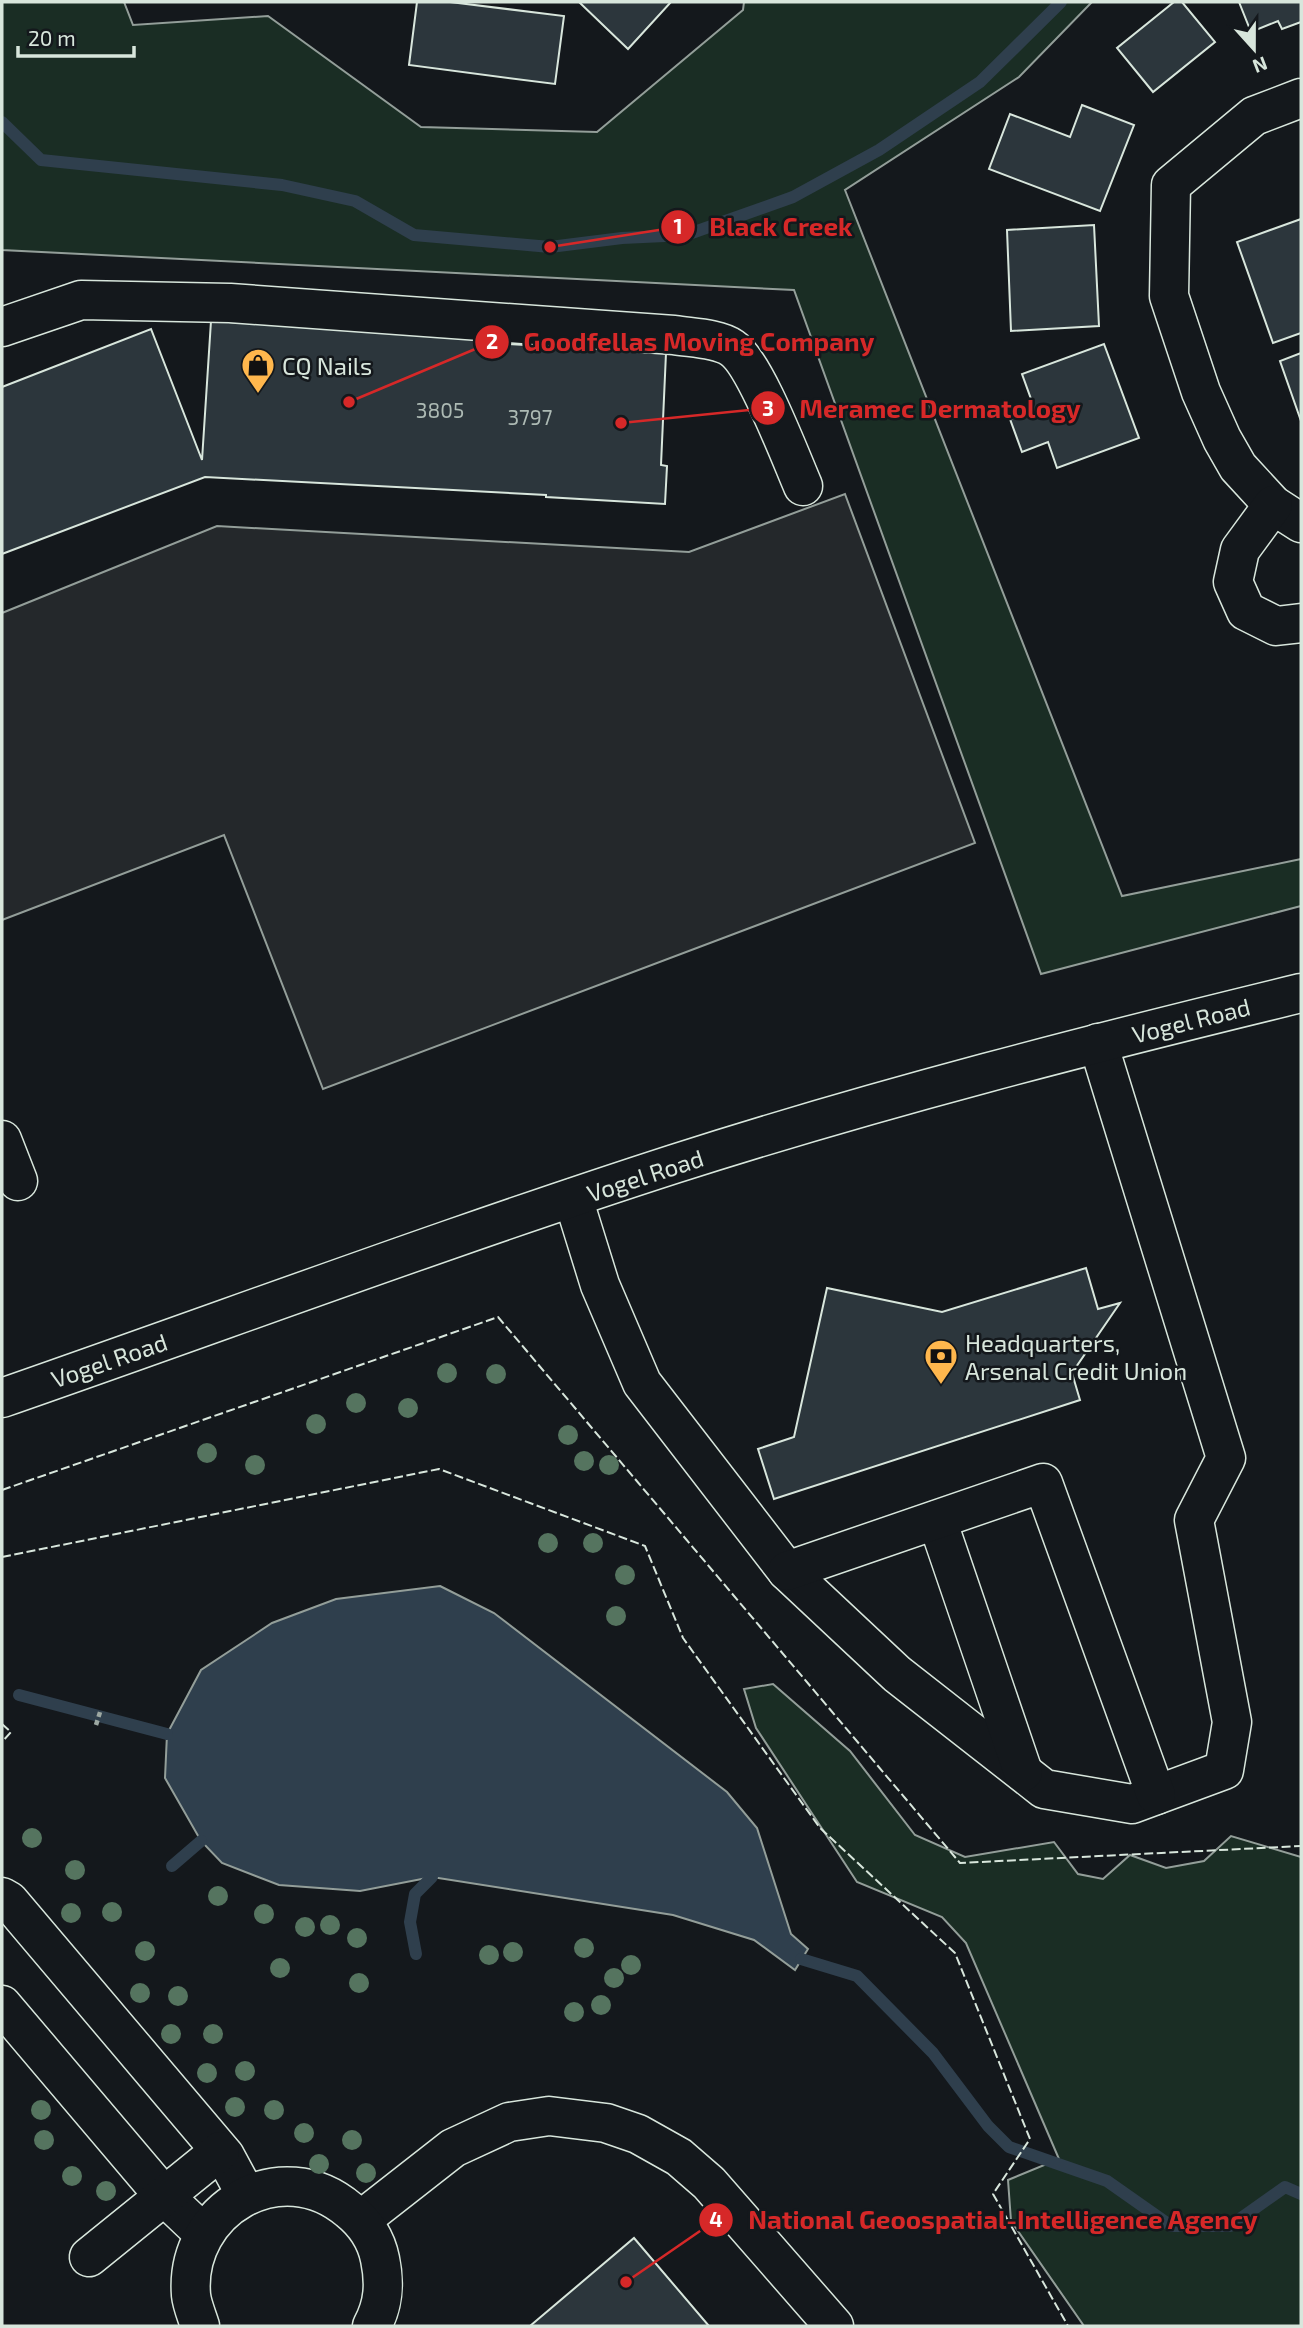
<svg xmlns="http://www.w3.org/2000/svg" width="1303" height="2328" viewBox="0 0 1303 2328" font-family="'Exo 2',sans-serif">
  <rect width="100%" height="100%" fill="#14181c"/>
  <g fill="#1a2d24" stroke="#939e99" stroke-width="2">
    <polygon points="2,2 124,2 133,25 268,16 421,127 597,132 743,10 744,2 1092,2 1019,77 845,190 1122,896 1301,859 1301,906 1041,974 794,290 2,250"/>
    <polygon points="773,1684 850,1751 915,1835 965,1857 1054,1842 1078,1874 1103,1879 1130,1855 1166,1868 1204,1861 1231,1836 1301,1857 1301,2326 1084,2326 1011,2221 1008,2180 1059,2159 966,1943 942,1917 857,1882 756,1728 744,1689"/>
  </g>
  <polygon fill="#24282b" stroke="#939e99" stroke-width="2" points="845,494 975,843 323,1089 224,835 2,920 2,613 217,526 689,552"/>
  <polygon fill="#2f3f4d" stroke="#939e99" stroke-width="2" points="440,1586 494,1613 727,1792 757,1828 791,1934 808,1949 795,1970 754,1940 673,1915 432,1877 360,1891 279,1885 222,1863 201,1841 165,1778 167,1734 201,1670 272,1623 336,1599"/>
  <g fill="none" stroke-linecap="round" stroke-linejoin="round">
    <g stroke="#2f3f4d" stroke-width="12">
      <polyline points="2,122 41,160 282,185 355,201 414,235 550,247 622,238 686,235 793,197 879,150 980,82 1061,2"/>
      <polyline points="19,1695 167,1734"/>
      <polyline points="172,1866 201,1841"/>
      <polyline points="416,1954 410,1922 415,1894 432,1877"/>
      <polyline points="801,1959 857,1976 933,2053 988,2126 1009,2147 1107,2181 1171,2226 1230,2226 1285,2187 1301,2194"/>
    </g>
  </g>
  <g fill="#2c363c" stroke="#d8e6dc" stroke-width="2">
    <polygon points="417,2 450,2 564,16 555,84 409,65"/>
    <polygon points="579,2 671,2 628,49"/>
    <polygon points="1174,2 1182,2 1215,42 1153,92 1117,48"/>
    <polygon points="1239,2 1301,2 1301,22 1282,29 1278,21 1251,32"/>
    <polygon points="1082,105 1134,125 1100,211 989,169 1010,114 1070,137"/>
    <polygon points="1301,219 1301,333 1273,343 1237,242"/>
    <polygon points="1094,225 1099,326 1011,331 1007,230"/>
    <polygon points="211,321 491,336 491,343 666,353 661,465 667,466 665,504 546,497 546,495 205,477 2,554 2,387 151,329 202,460"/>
    <polygon points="1104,344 1139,438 1057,468 1048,442 1022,452 1010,419 1035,410 1022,374"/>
    <polygon points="1301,353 1301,421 1280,361"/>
    <polygon points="1086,1268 1098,1309 1120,1303 1072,1373 1080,1400 774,1499 758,1449 794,1437 827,1288 942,1312"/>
    <polygon points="634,2238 709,2326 530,2326"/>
  </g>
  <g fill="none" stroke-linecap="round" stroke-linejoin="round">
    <defs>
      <g id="minor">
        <polyline points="1301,98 1254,116 1171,185 1169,296 1201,392 1222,439 1238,467 1273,505 1301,523"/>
        <path d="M2 327 81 300 230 303 674 335C691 338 717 338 732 348 755 363 790 456 803 486"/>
        <polyline points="1273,505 1240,550 1233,582 1246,611 1276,626 1301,623"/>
        <polyline points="2,1140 18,1181"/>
        <polyline points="573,1198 600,1285 642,1383 787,1571 897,1674 1044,1789 1132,1804 1224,1770 1232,1722 1194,1520 1226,1458 1098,1043"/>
        <polyline points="937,1520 1023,1772"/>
        <polyline points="787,1571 1043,1483 1156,1795"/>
        <polyline points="2,1897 9,1901 225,2156 246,2195"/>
        <polyline points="2,2005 164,2196 204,2234"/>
        <polyline points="361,2220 453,2148 509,2122 549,2116 606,2123 638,2134 679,2157 709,2183 834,2326"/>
        <polyline points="89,2257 220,2151"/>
        <path d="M200 2326C197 2316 192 2305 191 2295 184 2209 281 2152 349 2210 364 2222 376 2239 380 2259 385 2283 384 2304 372 2326"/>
      </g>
      <path id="major" d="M2 1398C226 1320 448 1237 674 1164 880 1098 1091 1044 1301 993"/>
    </defs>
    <use href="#minor" stroke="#d8e6dc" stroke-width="41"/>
    <use href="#major" stroke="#d8e6dc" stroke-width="41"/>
    <polyline stroke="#9da8a2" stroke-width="4.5" stroke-dasharray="5 3.5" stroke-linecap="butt" points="96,1725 101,1709"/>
    <use href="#minor" stroke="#14181c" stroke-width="38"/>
    <use href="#major" stroke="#14181c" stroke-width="38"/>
    <g stroke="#d8e6dc" stroke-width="2" stroke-dasharray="9 3.5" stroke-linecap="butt">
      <polyline points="2,1490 498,1317 960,1863 1301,1846"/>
      <polyline points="2,1557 439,1469 645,1546 683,1638 820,1828 955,1953 1030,2139 993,2194 1068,2326"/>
      <polyline points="2,1724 11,1732 2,1742"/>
    </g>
  </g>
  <g fill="#55745f">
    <circle cx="447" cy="1373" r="10"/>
    <circle cx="496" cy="1374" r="10"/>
    <circle cx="356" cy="1403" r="10"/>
    <circle cx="408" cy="1408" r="10"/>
    <circle cx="316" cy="1424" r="10"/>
    <circle cx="568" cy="1435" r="10"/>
    <circle cx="207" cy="1453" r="10"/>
    <circle cx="584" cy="1461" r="10"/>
    <circle cx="255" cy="1465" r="10"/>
    <circle cx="609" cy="1465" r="10"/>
    <circle cx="548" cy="1543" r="10"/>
    <circle cx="593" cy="1543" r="10"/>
    <circle cx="625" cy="1575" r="10"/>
    <circle cx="616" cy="1616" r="10"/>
    <circle cx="32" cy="1838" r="10"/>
    <circle cx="75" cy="1870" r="10"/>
    <circle cx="218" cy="1896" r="10"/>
    <circle cx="112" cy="1912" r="10"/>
    <circle cx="71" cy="1913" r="10"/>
    <circle cx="264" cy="1914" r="10"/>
    <circle cx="330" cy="1925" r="10"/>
    <circle cx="305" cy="1927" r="10"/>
    <circle cx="357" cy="1938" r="10"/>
    <circle cx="584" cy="1948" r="10"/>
    <circle cx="145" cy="1951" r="10"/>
    <circle cx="513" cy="1952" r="10"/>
    <circle cx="489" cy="1955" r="10"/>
    <circle cx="631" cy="1965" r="10"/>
    <circle cx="280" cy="1968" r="10"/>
    <circle cx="614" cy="1978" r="10"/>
    <circle cx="359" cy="1983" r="10"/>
    <circle cx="140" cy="1993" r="10"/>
    <circle cx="178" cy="1996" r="10"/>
    <circle cx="601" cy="2005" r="10"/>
    <circle cx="574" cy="2012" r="10"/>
    <circle cx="171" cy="2034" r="10"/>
    <circle cx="213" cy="2034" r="10"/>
    <circle cx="245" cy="2071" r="10"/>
    <circle cx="207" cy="2073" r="10"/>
    <circle cx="235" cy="2107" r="10"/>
    <circle cx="41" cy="2110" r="10"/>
    <circle cx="274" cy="2110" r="10"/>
    <circle cx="304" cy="2133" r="10"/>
    <circle cx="44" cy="2140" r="10"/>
    <circle cx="352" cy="2140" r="10"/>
    <circle cx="319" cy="2164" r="10"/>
    <circle cx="366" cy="2173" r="10"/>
    <circle cx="72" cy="2176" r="10"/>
    <circle cx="106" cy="2191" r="10"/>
  </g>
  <defs>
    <symbol id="shop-pin" viewBox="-11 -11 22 30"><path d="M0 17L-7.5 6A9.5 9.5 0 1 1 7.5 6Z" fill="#ffb74d" stroke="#14181c"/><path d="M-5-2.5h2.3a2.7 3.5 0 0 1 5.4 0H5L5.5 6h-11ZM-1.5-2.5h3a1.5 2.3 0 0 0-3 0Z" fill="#111"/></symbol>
    <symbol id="bank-pin" viewBox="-11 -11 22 30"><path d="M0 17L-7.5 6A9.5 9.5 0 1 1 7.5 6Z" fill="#ffb74d" stroke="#14181c"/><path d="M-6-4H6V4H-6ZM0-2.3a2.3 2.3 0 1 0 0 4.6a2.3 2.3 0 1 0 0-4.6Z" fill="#111"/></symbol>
  </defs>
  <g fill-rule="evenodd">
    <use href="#shop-pin" x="239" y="346" width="38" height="52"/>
    <use href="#bank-pin" x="922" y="1337" width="38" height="52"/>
  </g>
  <g text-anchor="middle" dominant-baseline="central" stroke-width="5" stroke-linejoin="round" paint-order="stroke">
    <g font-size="21" fill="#adbab4">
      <text x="440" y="409">3805</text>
      <text x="530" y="416">3797</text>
    </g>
    <g font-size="24" fill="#d8e6dc" stroke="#14181c" text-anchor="start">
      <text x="282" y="365">CQ Nails</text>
      <text x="965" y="1342">Headquarters,<tspan x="965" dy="28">Arsenal Credit Union</tspan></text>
    </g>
    <g font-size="24" fill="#d8e6dc" stroke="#14181c">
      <text transform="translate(1191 1020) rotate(-14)">Vogel Road</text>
      <text transform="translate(645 1175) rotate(-18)">Vogel Road</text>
      <text transform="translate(109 1360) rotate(-19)">Vogel Road</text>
    </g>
  </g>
  <path fill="none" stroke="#d62828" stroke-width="2.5" d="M550 247L678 227M349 402L492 342M621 423L768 408M626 2282L716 2220"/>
  <g fill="#d62828" stroke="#14181c" stroke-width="2.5">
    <circle cx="550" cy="247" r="7"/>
    <circle cx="349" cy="402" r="7"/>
    <circle cx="621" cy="423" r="7"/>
    <circle cx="626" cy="2282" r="7"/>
    <circle cx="678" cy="227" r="18"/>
    <circle cx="492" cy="342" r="18"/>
    <circle cx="768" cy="408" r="18"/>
    <circle cx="716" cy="2220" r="18"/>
  </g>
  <g font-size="21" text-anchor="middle" font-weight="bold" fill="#fff">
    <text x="678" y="234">1</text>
    <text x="492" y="349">2</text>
    <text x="768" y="416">3</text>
    <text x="716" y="2227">4</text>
  </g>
  <g font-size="26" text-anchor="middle" font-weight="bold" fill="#d62828" stroke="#14181c" stroke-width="5" stroke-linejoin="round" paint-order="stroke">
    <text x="781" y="236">Black Creek</text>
    <text x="699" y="351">Goodfellas Moving Company</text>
    <text x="940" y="418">Meramec Dermatology</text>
    <text x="1003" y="2229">National Geoospatial-Intelligence Agency</text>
  </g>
  <rect width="1303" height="2328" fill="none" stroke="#d8e6dc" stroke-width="7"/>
  <g transform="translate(1254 49) rotate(159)" stroke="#14181c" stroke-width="5" paint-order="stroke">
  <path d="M0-5L12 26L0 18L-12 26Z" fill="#d8e6dc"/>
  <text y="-10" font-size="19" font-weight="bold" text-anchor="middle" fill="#d8e6dc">N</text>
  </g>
  <path d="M18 46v10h116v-10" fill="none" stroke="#d8e6dc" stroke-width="3.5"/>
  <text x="28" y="46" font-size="21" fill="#d8e6dc" stroke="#14181c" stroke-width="5" paint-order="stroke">20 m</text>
</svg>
